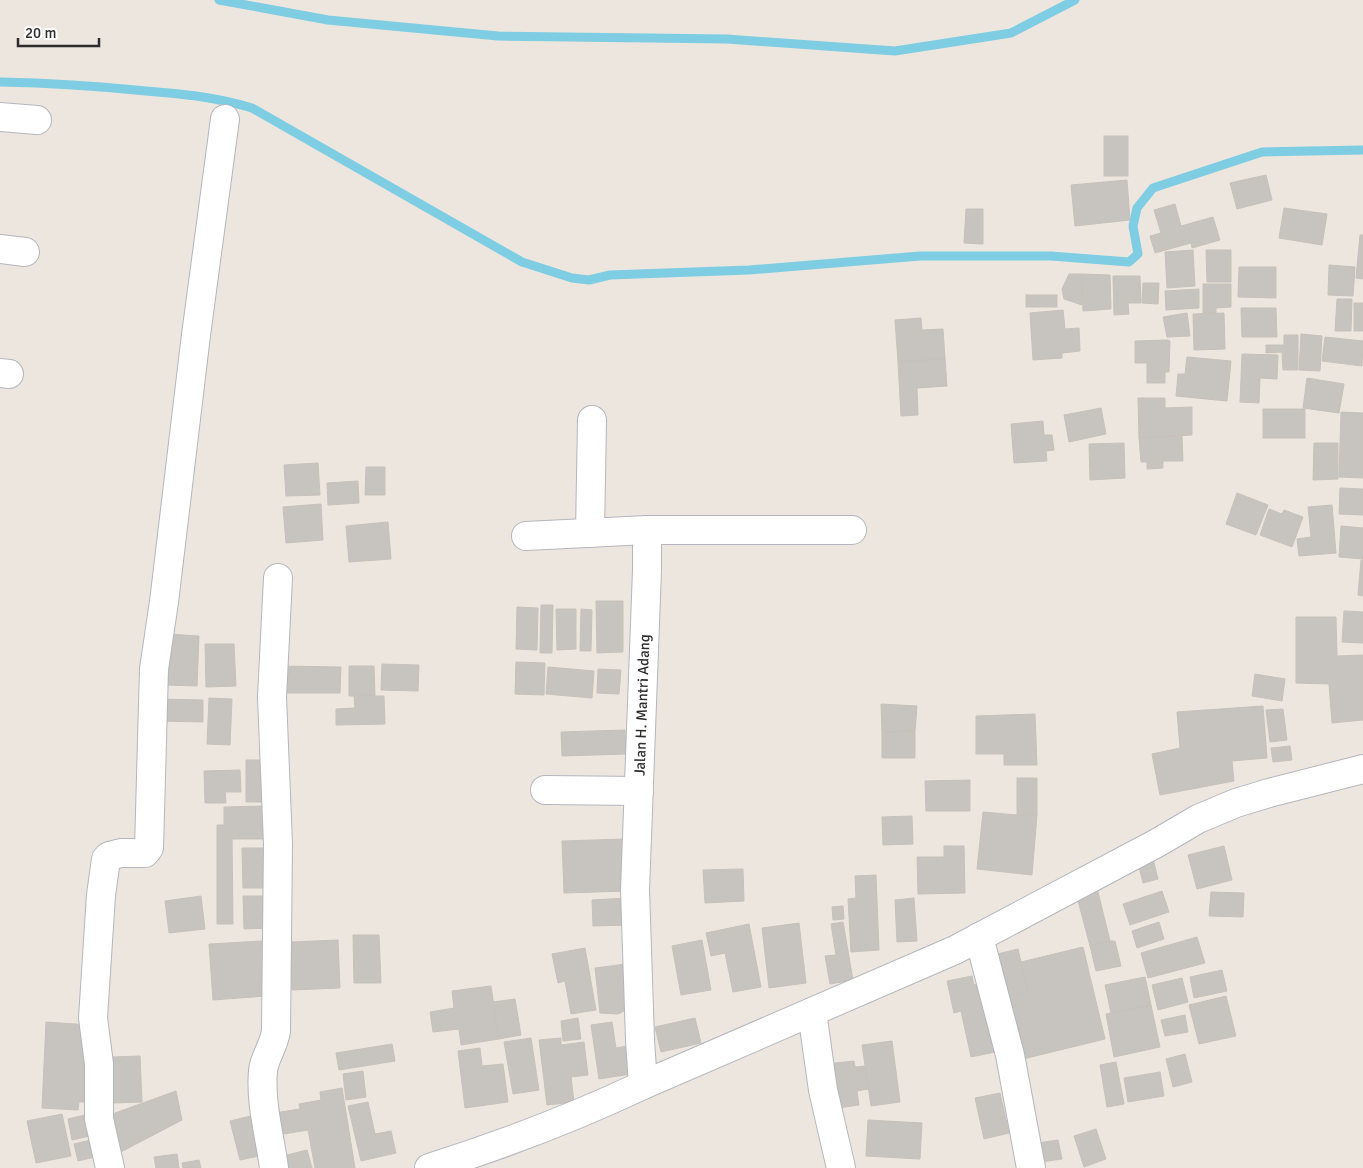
<svg xmlns="http://www.w3.org/2000/svg" width="1363" height="1168" viewBox="0 0 1363 1168" font-family="Signika,sans-serif">
  <rect width="100%" height="100%" fill="#ece6df"/>
  <g fill="none" stroke-linecap="round" stroke-linejoin="round">
    <g stroke="#7ecde2" stroke-width="9">
      <polyline points="219,0 328,20 498,36 727,39 895,51 1011,33 1075,0"/>
      <path d="M0 82C49 83 97 86 146 91 183 94 216 97 252 108L522 262 572 278 589 280 610 275 749 270 920 256H1051L1129 262 1138 254 1133 226 1137 208 1153 188 1262 152 1363 150"/>
    </g>
  </g>
  <g fill="#c7c3bf" stroke="#c7c1b9">
    <rect x="1104" y="136" width="24" height="40"/>
    <polygon points="1266,175 1272,200 1237,209 1230,183"/>
    <polygon points="1127,180 1130,220 1075,226 1071,185"/>
    <polygon points="1175,204 1181,226 1213,217 1220,240 1192,248 1191,243 1155,253 1150,236 1161,233 1154,210"/>
    <polygon points="1284,208 1327,214 1322,245 1279,238"/>
    <polygon points="966,209 983,209 983,244 964,243"/>
    <polygon points="1360,235 1363,235 1363,279 1356,278"/>
    <polygon points="1193,250 1195,286 1167,288 1165,252"/>
    <polygon points="1206,250 1231,250 1231,282 1207,282"/>
    <polygon points="1329,265 1355,267 1353,296 1328,295"/>
    <polygon points="1239,267 1276,267 1276,298 1238,297"/>
    <polygon points="1069,274 1082,274 1082,305 1064,299 1062,289"/>
    <polygon points="1082,274 1110,275 1111,309 1083,311"/>
    <polygon points="1113,276 1140,276 1141,303 1128,303 1129,314 1114,315"/>
    <polygon points="1143,283 1159,283 1158,304 1142,303"/>
    <polygon points="1203,284 1231,284 1231,307 1216,308 1216,313 1203,313"/>
    <polygon points="1199,289 1199,308 1166,310 1165,291"/>
    <rect x="1026" y="295" width="31" height="12"/>
    <polygon points="1337,299 1352,299 1351,331 1335,331"/>
    <rect x="1354" y="303" width="9" height="28"/>
    <polygon points="1241,308 1276,308 1277,337 1242,337"/>
    <polygon points="1063,310 1065,329 1079,328 1080,351 1062,353 1062,358 1033,360 1030,313"/>
    <polygon points="1187,313 1190,336 1167,337 1163,317"/>
    <polygon points="1224,313 1225,349 1194,350 1193,314"/>
    <polygon points="921,318 922,330 943,329 945,359 898,362 895,320"/>
    <polygon points="1301,334 1322,336 1320,371 1299,370"/>
    <polygon points="1284,335 1298,335 1298,370 1283,370 1282,352 1266,353 1266,345 1284,345"/>
    <polygon points="1325,337 1363,341 1362,366 1322,361"/>
    <polygon points="1168,340 1170,341 1169,372 1165,372 1165,383 1147,383 1147,363 1135,363 1135,341"/>
    <polygon points="1242,354 1278,355 1277,379 1260,378 1259,403 1240,402"/>
    <polygon points="1187,357 1231,361 1227,401 1176,396 1178,374 1185,374"/>
    <polygon points="945,359 947,386 917,388 918,415 901,416 898,362"/>
    <polygon points="1307,378 1344,384 1339,413 1303,408"/>
    <polygon points="1138,398 1165,398 1165,408 1192,407 1192,435 1139,438"/>
    <polygon points="1101,408 1106,434 1069,442 1064,415"/>
    <rect x="1263" y="409" width="42" height="29"/>
    <polygon points="1341,412 1363,413 1363,478 1339,477"/>
    <polygon points="1043,421 1044,435 1052,435 1054,450 1046,451 1047,461 1014,463 1011,424"/>
    <polygon points="1182,436 1183,461 1163,461 1163,468 1147,469 1147,462 1141,462 1139,438"/>
    <polygon points="1124,443 1125,478 1090,480 1089,444"/>
    <polygon points="1314,443 1338,443 1338,479 1313,480"/>
    <polygon points="318,463 320,495 286,496 284,465"/>
    <polygon points="366,467 385,467 385,495 365,495"/>
    <polygon points="358,481 359,503 328,505 327,483"/>
    <polygon points="1340,488 1363,489 1363,515 1339,514"/>
    <polygon points="1237,493 1268,505 1256,535 1226,524"/>
    <polygon points="321,504 323,540 286,543 283,507"/>
    <polygon points="1332,505 1336,553 1299,556 1297,539 1311,537 1308,507"/>
    <polygon points="1269,509 1282,514 1284,510 1303,517 1292,547 1260,535"/>
    <polygon points="388,522 391,559 349,562 346,526"/>
    <polygon points="1341,526 1363,528 1363,559 1339,557"/>
    <polygon points="1361,560 1363,560 1363,596 1358,595"/>
    <polygon points="596,601 623,601 623,652 597,653"/>
    <polygon points="541,605 553,605 552,653 540,653"/>
    <polygon points="517,607 538,608 537,650 516,649"/>
    <polygon points="556,609 576,609 576,649 557,650"/>
    <polygon points="581,609 592,610 591,651 580,651"/>
    <polygon points="1344,611 1363,612 1363,643 1342,642"/>
    <polygon points="1296,617 1336,617 1337,656 1363,655 1363,720 1332,723 1329,684 1296,683"/>
    <polygon points="168,634 199,636 197,686 165,685"/>
    <polygon points="205,644 234,644 236,686 206,687"/>
    <polygon points="516,662 545,663 544,695 515,694"/>
    <polygon points="382,664 419,665 418,691 381,690"/>
    <polygon points="280,666 341,667 340,693 280,693"/>
    <polygon points="349,666 374,666 375,696 349,696"/>
    <polygon points="548,667 594,671 592,698 546,694"/>
    <polygon points="598,669 621,670 619,694 597,693"/>
    <polygon points="1255,674 1285,679 1282,701 1252,696"/>
    <polygon points="354,696 384,696 385,724 336,725 336,709 355,708"/>
    <polygon points="209,698 232,699 230,745 207,744"/>
    <polygon points="160,699 203,700 203,722 159,721"/>
    <polygon points="881,704 917,706 915,731 882,732"/>
    <polygon points="1263,706 1267,758 1232,761 1234,781 1160,795 1152,754 1180,748 1177,712"/>
    <polygon points="1283,709 1287,740 1270,742 1266,710"/>
    <polygon points="1035,714 1037,765 1004,765 1004,754 976,754 976,716"/>
    <polygon points="625,730 626,754 562,756 561,732"/>
    <polygon points="915,731 915,758 882,758 882,732"/>
    <polygon points="1290,746 1292,760 1273,762 1271,748"/>
    <polygon points="246,760 268,760 267,802 246,802"/>
    <polygon points="240,770 241,792 225,792 226,803 205,803 204,771"/>
    <rect x="1017" y="778" width="20" height="37"/>
    <polygon points="970,780 970,811 926,811 925,781"/>
    <polygon points="265,806 265,839 232,839 233,924 217,924 217,825 224,825 224,807"/>
    <polygon points="983,812 1017,815 1037,815 1032,875 977,869"/>
    <polygon points="912,816 913,844 883,845 882,817"/>
    <polygon points="625,839 627,891 564,893 562,841"/>
    <polygon points="944,846 964,846 965,893 918,894 917,857 944,857"/>
    <polygon points="1224,846 1232,880 1197,889 1188,855"/>
    <polygon points="242,848 265,848 267,888 243,888"/>
    <polygon points="1153,859 1158,879 1143,883 1138,863"/>
    <polygon points="743,869 744,901 705,903 703,870"/>
    <polygon points="876,875 879,950 851,952 848,899 856,898 855,876"/>
    <polygon points="1097,888 1110,941 1090,946 1076,893"/>
    <polygon points="1162,891 1169,912 1130,925 1123,904"/>
    <polygon points="1211,892 1244,893 1243,917 1209,916"/>
    <polygon points="201,896 205,929 169,933 165,901"/>
    <polygon points="243,896 271,896 271,928 244,929"/>
    <polygon points="628,898 629,925 593,926 592,900"/>
    <polygon points="914,898 917,941 897,942 895,900"/>
    <polygon points="843,906 844,919 833,920 832,907"/>
    <polygon points="843,922 853,980 830,984 825,956 836,955 831,924"/>
    <polygon points="1159,922 1164,939 1137,948 1132,931"/>
    <polygon points="799,923 806,983 769,988 762,928"/>
    <polygon points="749,924 761,987 733,992 725,953 711,956 706,933"/>
    <polygon points="353,935 379,935 381,983 354,983"/>
    <polygon points="1197,937 1205,963 1148,978 1141,953"/>
    <polygon points="338,940 340,988 292,990 291,942"/>
    <polygon points="702,940 711,990 681,995 672,946"/>
    <polygon points="262,941 266,996 213,1000 209,944"/>
    <polygon points="1110,941 1115,941 1121,966 1096,971 1090,946"/>
    <polygon points="1083,947 1105,1039 1019,1060 1004,997 1028,992 1021,962"/>
    <polygon points="585,948 596,1010 571,1014 565,981 558,983 552,954"/>
    <polygon points="1018,949 1028,992 1004,997 993,955"/>
    <polygon points="633,963 630,1008 618,1014 600,1013 595,968"/>
    <polygon points="1222,970 1227,991 1194,998 1190,977"/>
    <polygon points="972,976 974,985 985,983 1000,1051 971,1057 961,1011 954,1013 947,981"/>
    <polygon points="1145,977 1151,1005 1111,1013 1105,985"/>
    <polygon points="1182,978 1188,1002 1158,1010 1152,985"/>
    <polygon points="491,986 499,1039 461,1045 459,1029 433,1032 430,1012 454,1008 452,991"/>
    <polygon points="1226,996 1236,1036 1199,1044 1189,1005"/>
    <polygon points="515,999 521,1035 499,1039 493,1002"/>
    <polygon points="1151,1005 1160,1047 1114,1057 1106,1014"/>
    <polygon points="1185,1015 1188,1032 1165,1036 1161,1020"/>
    <polygon points="578,1018 581,1039 563,1041 561,1021"/>
    <polygon points="695,1018 701,1043 661,1052 655,1027"/>
    <polygon points="46,1022 90,1025 86,1102 79,1102 78,1110 42,1108"/>
    <polygon points="612,1022 616,1048 627,1046 631,1074 599,1079 591,1025"/>
    <polygon points="531,1038 539,1090 513,1094 504,1042"/>
    <polygon points="561,1038 561,1045 584,1042 588,1075 571,1077 574,1102 547,1105 539,1040"/>
    <polygon points="892,1041 900,1102 871,1106 862,1045"/>
    <polygon points="392,1044 395,1061 339,1070 336,1053"/>
    <polygon points="480,1048 482,1066 503,1064 508,1102 465,1108 458,1051"/>
    <polygon points="1185,1054 1192,1082 1173,1087 1166,1059"/>
    <polygon points="140,1056 142,1102 114,1103 112,1057"/>
    <polygon points="854,1061 855,1067 865,1066 868,1089 857,1091 859,1105 831,1109 826,1064"/>
    <polygon points="1116,1062 1124,1104 1107,1107 1100,1065"/>
    <polygon points="363,1071 366,1097 346,1100 343,1074"/>
    <polygon points="1160,1072 1164,1096 1128,1102 1124,1078"/>
    <polygon points="342,1088 355,1168 315,1168 308,1130 278,1135 274,1113 300,1109 299,1104 321,1100 320,1092"/>
    <polygon points="176,1091 182,1120 117,1154 104,1117"/>
    <polygon points="1000,1093 1009,1133 984,1139 975,1098"/>
    <polygon points="368,1102 375,1134 391,1131 396,1153 361,1161 348,1106"/>
    <polygon points="62,1114 71,1156 36,1163 27,1121"/>
    <polygon points="89,1114 94,1135 72,1140 68,1119"/>
    <polygon points="259,1114 264,1155 240,1160 230,1121"/>
    <polygon points="868,1120 922,1123 920,1159 866,1156"/>
    <polygon points="1096,1129 1106,1159 1084,1167 1074,1136"/>
    <polygon points="95,1139 99,1156 78,1161 74,1144"/>
    <polygon points="1058,1140 1062,1159 1034,1163 1031,1144"/>
    <polygon points="307,1150 312,1168 278,1168 275,1158"/>
    <polygon points="177,1154 179,1168 156,1168 154,1157"/>
    <polygon points="199,1160 201,1168 183,1168 182,1163"/>
  </g>
  <g fill="none" stroke-linecap="round" stroke-linejoin="round">
    <defs>
      <g id="minor">
        <polyline points="0,117 37,120"/>
        <polyline points="0,249 25,252"/>
        <polyline points="0,373 9,374"/>
        <polyline points="590,533 592,420"/>
        <polyline points="526,536 647,530"/>
        <polyline points="545,790 639,791"/>
        <polyline points="979,937 1010,1055 1031,1168"/>
        <polyline points="812,1012 823,1090 841,1168"/>
        <polyline points="643,1085 640,1040 635,890 647,570 647,530 852,530"/>
        <polyline points="110,1168 99,1119 99,1064 93,1018 101,895 106,859 109,856 121,853 145,853 149,848 154,669 164,602 196,335 225,119"/>
        <path d="M274 1168C270 1137 260 1103 263 1071 264 1058 274 1046 276 1031L278 844 272 697 278 578"/>
        <path d="M429 1168C502 1145 573 1118 643 1085L955 950 1157 843 1198 819 1236 803 1269 793 1363 769"/>
      </g>
    </defs>
    <use href="#minor" stroke="#b3b6be" stroke-width="30"/>
    <use href="#minor" stroke="#fff" stroke-width="28"/>
  </g>
  <g text-anchor="middle" dominant-baseline="central" stroke-width="5" stroke-linejoin="round" paint-order="stroke">
    <g font-size="15" fill="#2c2c2c" stroke="#fff">
      <text transform="translate(642 705) rotate(-88)">Jalan H. Mantri Adang</text>
    </g>
  </g>
  <path d="M18 38v8h81v-8" fill="none" stroke="#2c2c2c" stroke-width="2.5"/>
  <text x="25" y="38" font-size="15" fill="#2c2c2c" stroke="#ffffff" stroke-width="4" paint-order="stroke">20 m</text>
</svg>
